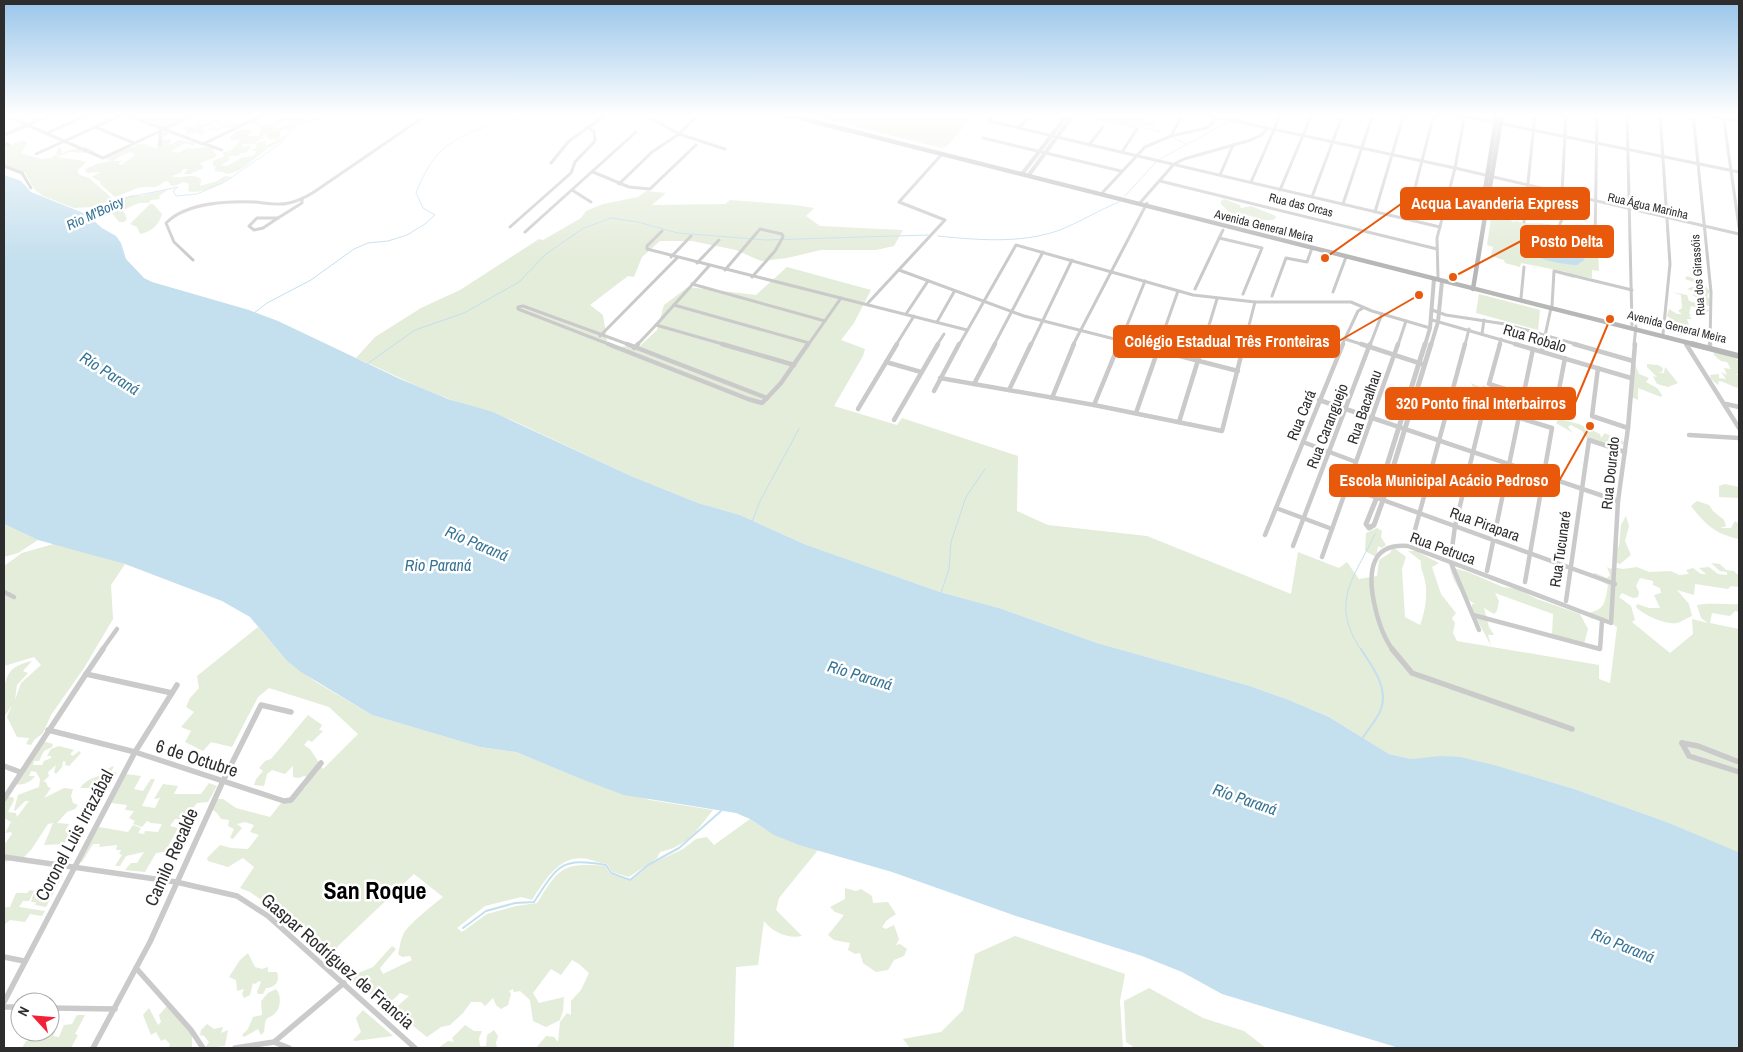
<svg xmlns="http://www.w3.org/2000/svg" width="1743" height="1052" viewBox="0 0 1743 1052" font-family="'Archivo Narrow',sans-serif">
  <rect width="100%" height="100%" fill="#fff"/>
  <g fill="#e4ecda">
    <polygon points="130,114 194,114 178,125 168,128"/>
    <path d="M273 114H329L305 119 290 129 282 130 280 132 281 135 277 139 272 140 265 136 267 135 265 134 262 136 264 139 259 140 254 144H243V147L250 145 251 148 245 153H240L239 156H228L230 160 221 165 227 166 243 157 253 156 257 151H251L256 148 257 143 266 141 265 146 286 135C281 144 271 145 264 151 254 159 240 173 227 174L223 172 214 171 216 167 213 166V161L225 156 222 153 231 150 241 140 231 141 230 137 236 131 249 129 251 131 248 136H259L261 127 251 123 260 118 261 119 256 122H260L261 126 271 123 277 125 273 127 274 130 288 124 289 122C284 121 281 126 275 123L278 119 275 118 276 116Z"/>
    <polygon points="805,114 975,114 946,147 942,148"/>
    <polygon points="1105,114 1128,116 1154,124 1155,127 1144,125 1133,128 1104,122 1099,117"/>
    <polygon points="217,119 223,120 223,124 232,121 241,124 229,130 229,129 225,127 220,130 208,130 214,125 219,128 221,125 213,124 211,126 204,126 205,129 202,131 207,131 201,136 197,132 185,135 187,132 184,127 186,126 198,128 195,125 208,123"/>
    <path d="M162 131 168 133 167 135 163 137V140L171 139 169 144 170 145 179 140 195 143 193 146 186 143 171 151 178 153 187 148C195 150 204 145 214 148L213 152 216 154V157L200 163 204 168 190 174H184L188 169H183L181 173 172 176C182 180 192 172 201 179L200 186 217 181 225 176 232 177C221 184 201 195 188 191L189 184 184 182 174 186 170 185 169 182 165 181C155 191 149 185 138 188 130 191 123 194 115 197L100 184 101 182 92 177 101 172 87 173 85 170C95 163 111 160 123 161L118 164 121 165 135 155 132 152 122 155 112 162 105 158 129 147H134C141 140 148 145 156 149Z"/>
    <path d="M20 141H26L27 144 21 153 41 159 54 158 52 156 58 155 56 153 59 147 61 148 62 153C70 149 78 150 85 146L95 152 92 153 70 152 56 157 79 160 86 162 77 171 80 175 89 178 112 198 109 201 96 207 74 208 43 196 35 190 25 173 4 165V144L9 146Z"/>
    <polygon points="167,189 169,189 159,196 160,199 151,200 149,203 139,203 123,210 127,219 124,222 119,222 112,213 113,211 124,203 125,198 131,195 141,196"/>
    <path d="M646 191 666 193 652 205 725 204 730 200 795 205 814 208 806 216 820 226 903 230 894 246 876 250H821L787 258 761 261 736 250 692 241H660L642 257 634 277 628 276 590 305 603 315 608 347 640 346 657 330 664 305 688 287 756 295 787 267 871 290 854 323 841 340 865 349 863 356 834 406 897 425 902 418 1018 456 1017 511 1048 525 1147 536 1291 594 1298 552 1339 568 1347 562 1359 579 1377 576 1379 560 1390 553 1393 547 1406 557 1402 569 1405 617 1420 625C1425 612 1428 595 1425 581 1424 574 1420 569 1421 561L1408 551H1416L1439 563 1432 567 1441 594 1456 613 1452 618 1455 623 1453 633 1457 641 1599 665V679L1610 683 1617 627 1609 622 1590 618 1587 613C1605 610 1605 603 1608 585L1589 575 1595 573 1607 578 1610 575 1607 567 1611 569 1613 567 1623 569 1637 567 1649 572 1671 571 1679 575 1689 574 1686 570 1693 568 1701 574H1706L1699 568 1709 567 1718 574 1727 575V572L1720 571 1711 563 1720 564 1726 570 1734 571 1739 576V587L1731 586 1728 589 1695 584 1694 595 1677 590 1689 604 1692 616C1687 618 1681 622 1677 623 1666 625 1643 615 1636 607L1637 604 1649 608H1660L1654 595 1661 593 1660 588 1653 585V581L1640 578 1636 586 1639 592 1638 597 1633 598 1622 593 1619 597 1631 606 1635 620 1632 622 1670 653 1693 634 1692 619 1708 623 1701 618 1697 605C1712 602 1725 605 1739 604V612L1735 611 1730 616 1712 613 1710 623 1739 629V854L1664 821 1574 789 1498 766 1424 758 1411 759 1389 754 1329 717 1289 700 1250 686 1097 643 999 608 940 592 804 544 740 515 698 503 631 476 516 422C494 412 470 407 447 398 416 387 387 371 356 358L375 337 421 308 460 290 539 239 543 240 581 218 586 211 603 204 638 197Z"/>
    <path d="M1224 199 1240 205 1241 208 1251 206 1276 216 1275 219C1261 224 1251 212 1238 215L1234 220 1228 219 1230 213 1221 204V201Z"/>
    <path d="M150 204H153L162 214C159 225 151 232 140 234L137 227 130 224Z"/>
    <path d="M1501 213 1513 222 1517 221C1529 225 1536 222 1548 224 1565 228 1584 239 1598 249L1599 271 1592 270V278L1572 274 1575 277 1573 278 1559 274 1568 275 1569 273 1566 272 1521 263 1520 267 1505 263 1504 260 1491 256 1493 247 1487 245 1491 218 1500 220Z"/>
    <polygon points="1687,276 1697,280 1698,284 1706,287 1710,291 1707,296 1710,300 1711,305 1708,306 1700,303 1700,299 1692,295 1699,293 1687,289 1692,287 1701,289 1694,285 1694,282 1685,279"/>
    <polygon points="1672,292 1687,295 1689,301 1696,303 1700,308 1709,310 1708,312 1691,306 1689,314 1692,315 1689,316 1692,319 1687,319 1690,328 1679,324 1667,316 1669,309 1677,314 1682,314 1678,311 1682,308 1681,295"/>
    <polygon points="1479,294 1540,310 1538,330 1476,313"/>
    <path d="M1714 351 1739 358 1736 359 1739 361V374H1736L1739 376V388C1731 387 1727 382 1719 381L1718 385 1711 379 1710 375 1719 374V378L1726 379 1721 372 1727 375 1724 368 1731 369 1727 362 1721 361 1714 355Z"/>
    <polygon points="1647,364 1658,365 1663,368 1662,372 1658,373 1664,373 1665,367 1678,383 1668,387 1657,384 1653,376 1657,377 1647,367"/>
    <polygon points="1635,365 1639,374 1649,378 1646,382 1657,388 1662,395 1661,397 1638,388 1638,400 1631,397"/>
    <polygon points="1471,383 1482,388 1483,385 1487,388 1488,392 1485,392 1491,397 1495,416 1489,413 1486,404 1469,397 1464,393 1466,390 1473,394 1476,393"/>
    <polygon points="1559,419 1579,424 1600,434 1601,438 1605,433 1612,437 1617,435 1625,443 1623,445 1617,439 1616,443 1614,444 1617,449 1605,444 1590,443 1582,431 1571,425 1568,427 1573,433 1556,423"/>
    <polygon points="1725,484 1739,487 1739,498 1719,497 1719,486"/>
    <path d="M1697 501 1709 505 1713 511 1724 520 1726 526 1720 528H1731L1735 521 1739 524V539C1715 534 1706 525 1691 506Z"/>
    <polygon points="1626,516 1629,526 1625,541 1631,555 1620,564 1613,562 1613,544 1619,547 1621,525"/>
    <polygon points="4,524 38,540 18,553 4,557"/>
    <polygon points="1377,528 1382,531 1381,537 1386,545 1382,548 1378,546 1376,557 1365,551 1366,533"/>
    <path d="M57 543 125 564 111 585 113 619 84 668 51 715 43 733 34 740 31 745 26 744 29 738 17 737 7 717 12 705 4 717C4 687 0 667 32 661L23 671 28 673 17 685 15 700 21 683 41 665 34 657 4 666V566L22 553Z"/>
    <path d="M1450 567 1468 572 1503 587 1517 589 1537 599 1580 614 1588 629 1584 644 1552 635 1553 614 1495 593 1499 601 1497 611 1494 614 1484 608 1489 627 1494 635H1488L1491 646 1472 610V604H1475C1463 598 1452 580 1450 567Z"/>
    <path d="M258 627 287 661 316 682 372 715 480 747 516 752 576 777 650 800 713 810C696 831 688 846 660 852L657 858 629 877 612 872 607 864C600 863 595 861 588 859 560 853 545 880 532 900L521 897 485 906 457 928 462 932 487 914 516 906 537 903C559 868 562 862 605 866L610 874 630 881 649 865 683 849 696 839 707 837 714 845 750 819C771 834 793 844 818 850L779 898 776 910 802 936C788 939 772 932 764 921L758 965 736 967 734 1048H536L546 1036 554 1037 558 1042 560 1022 567 1013 571 1015V1001L581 990 589 973 579 964 572 960 561 975 551 969 533 993 539 1003 564 997 563 1011 560 1020 546 1027 533 1021 530 1000 520 991 514 992 513 989 509 991 511 994 508 1005 501 1009 496 1005 493 998 485 1006 481 1002H471L463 1013 450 1025 441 1027 427 1037 393 1010 409 996 400 993 394 999 384 1004 352 981 356 974 373 967 392 946 396 949 380 968 383 974 412 960 410 956 402 957 398 954C400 948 400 941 403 935 407 925 434 904 443 897L414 874 338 946 330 964 310 934 250 892 240 888 254 867 243 858 228 867 208 861 207 858 220 845 231 848 248 849 259 835 250 832 254 825 245 822 237 824 242 828 233 839 230 838 234 829 228 826 229 820 221 819 217 813 210 808 217 799H223L236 808 270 817 281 803 305 788 310 778 304 776 299 778 293 777V766L285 774 272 770 267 774 264 786 254 785 256 779 263 771 259 768 265 761 271 759 308 715 322 725 319 730 323 731 312 742 308 740 304 745 310 749 323 769 358 734 329 707 269 688 258 697 232 747 211 742 203 751 185 742 191 731 181 727 194 712 186 707 190 698 199 688 197 676Z"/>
    <path d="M43 741 53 744 52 747 44 751 39 761H34L33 765H42L44 761 51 758V756H47L51 749 59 746 74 750 70 754 73 756 79 751 81 753 69 766 65 765 66 762 63 761 62 767 56 774 54 772 56 765 48 772 49 776 43 782H46L48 787 51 788 44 798 64 788 73 789 71 796 73 803 78 805 75 809 67 812 57 823 69 824 65 831 72 832 64 844 44 845 53 823 48 824 31 850 23 858 4 862V845L12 834 11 832 5 833 11 822 4 818V802L7 797H13L14 800 8 812 16 813 17 817 29 801H25L15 811 14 810 18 795 39 787 40 779 36 772 31 771 29 776H35C31 782 23 786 15 784Z"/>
    <path d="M114 766 110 774 115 772 117 773 98 806 85 803 91 792 89 788H80C87 779 92 779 101 775 107 773 108 767 114 766Z"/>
    <polygon points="126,774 141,776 134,789 143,791 151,779 155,779 142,806 155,808 160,798 154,799 163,784 178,786 174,794 201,794 209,783 217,786 208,802 197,803 190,812 193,813 187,825 183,825 184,819 175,819 170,826 178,828 165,852 156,853 145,872 125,870 131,863 137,863 144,852 126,856 120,866 115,866 122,855 119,854 121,850 116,850 117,845 99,847 100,844 93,844 82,862 79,862 99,827 128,832 133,825 141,828 138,833 144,834 145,831 158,832 162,824 150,823 150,822 147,821 142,827 133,824 135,821 129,818 134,811 125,810 127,805 111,803"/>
    <polygon points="52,873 63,875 46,907 35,905 36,902 31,902 33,895 39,891"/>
    <polygon points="845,888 856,891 861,889 872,896 873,903 888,902 896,914 887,920 882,927 886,929 894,925 899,939 896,945 900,944 907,949 904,956 894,960 888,970 876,972 863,963 860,953 855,954 848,950 850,943 834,940 828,935 844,915 835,912 830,907 845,899"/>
    <polygon points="30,890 34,891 29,901 23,901 19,907 45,911 42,916 30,914 25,922 10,920 4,925 4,907 10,907 16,893 27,893"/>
    <polygon points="1015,936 1125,974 1120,1001 1123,1048 910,1048 903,1039 941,1032 963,1010 975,954"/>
    <path d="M248 953 255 967 262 969 268 967V972H277C280 981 276 987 266 988L263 994H258L257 992 261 982 259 981 255 984 253 983 250 995 244 998 242 994 244 989 237 991 236 980 229 977 240 960Z"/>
    <polygon points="1149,988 1203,1018 1244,1031 1266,1048 1135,1048 1126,1042 1124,1001"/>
    <path d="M276 989C282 995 281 1010 273 1015 268 1019 270 1015 266 1020 264 1024 265 1028 264 1032L261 1035 258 1029 244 1037 242 1035 248 1029 253 1017 262 1015 261 1001 268 993Z"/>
    <polygon points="167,1006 192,1035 192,1048 169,1048 170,1044 165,1039 161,1041 156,1032 151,1035 143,1015 149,1008 158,1025 161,1022 159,1015"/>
    <polygon points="363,1010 393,1036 355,1041 353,1040 361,1032 356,1018"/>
    <polygon points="77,1015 85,1015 75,1034 78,1035 71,1048 22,1048 26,1041 37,1040 41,1032 55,1032 53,1036 59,1037 64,1025 72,1024"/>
    <polygon points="207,1024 214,1029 223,1027 221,1033 228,1030 225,1046 205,1048 209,1042 204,1036 200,1035 201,1030"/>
    <polygon points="465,1025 474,1031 482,1031 479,1038 480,1046 486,1046 487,1035 494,1030 498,1036 496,1043 497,1048 438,1048 448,1041 454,1042 452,1038"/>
  </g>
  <g fill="#c4dfee">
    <polygon points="4,175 21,181 31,192 86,214 102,228 116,236 121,243 126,259 144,278 152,282 249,310 278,321 400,379 448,399 493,412 631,476 698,503 740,515 804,544 940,592 999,608 1097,643 1250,686 1289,700 1329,717 1389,754 1411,759 1441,756 1460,757 1498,766 1574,789 1664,821 1738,852 1739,854 1739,1048 1399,1048 1222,994 1182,972 1142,956 1016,916 892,872 799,845 774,835 750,819 736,813 624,795 576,777 516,752 480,747 372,715 301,672 287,661 250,617 222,601 125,564 38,540 4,524"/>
    <path d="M1537 227C1560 227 1574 235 1586 254L1584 260 1577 265C1560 264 1531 260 1522 243 1526 235 1529 230 1537 227Z"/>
  </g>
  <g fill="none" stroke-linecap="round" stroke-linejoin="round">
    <g stroke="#c4dfee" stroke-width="1">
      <polyline points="1069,114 1101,119 1107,118 1161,132"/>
      <polyline points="1235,119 1242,114"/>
      <polyline points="1174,138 1186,144"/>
      <polyline points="1160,159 1230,121"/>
      <polyline points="1125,196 1156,162"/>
      <polyline points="88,216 120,199 178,187 173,191 176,196 197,194 225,182 281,143 294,126 331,114"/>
      <path d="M938 236C978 240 1021 244 1060 230 1080 222 1099 210 1119 202"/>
      <path d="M254 313 267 303 311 280 354 249 368 243 388 241 407 235 425 224 435 215 423 208 416 193C422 178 430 161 442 150 467 128 505 122 536 114"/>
      <polyline points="367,364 415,330 464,313 519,282 546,254 584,228 611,218 638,222 678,233 766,240 928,235"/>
      <polyline points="752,522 760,501 799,429"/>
      <polyline points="941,593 949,569 951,542 966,497 985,469"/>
      <path d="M1361 650C1329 601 1354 579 1375 534"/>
    </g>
    <g stroke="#c4dfee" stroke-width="2">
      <path d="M1361 649C1372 666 1389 688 1381 709 1377 720 1368 729 1362 739"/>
      <path d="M463 928 486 911 515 903 534 902C558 865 561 857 606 865L611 873 630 880 648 865 679 848 721 811"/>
    </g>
    <g stroke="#cacaca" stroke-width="3">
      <polyline points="124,114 203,144 257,118 260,114"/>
      <polyline points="644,114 679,134 725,149"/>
      <polyline points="995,114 989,121 1440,227"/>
      <polyline points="1202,114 1455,168 1739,234"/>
      <polyline points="1454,114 1739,172"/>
      <polyline points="1627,114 1632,325"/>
      <polyline points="1660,114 1670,264 1663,334"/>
      <polyline points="1693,114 1711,292 1710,345"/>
      <polyline points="1701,114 1739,121"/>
      <polyline points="1723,114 1739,227"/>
      <polyline points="4,115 103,158 196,114"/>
      <polyline points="9,117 17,114"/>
      <polyline points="1142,120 1147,114"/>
      <polyline points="95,127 134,143"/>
      <polyline points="1019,128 1031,114"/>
      <polyline points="160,131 160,145"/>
      <polyline points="47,133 90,114"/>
      <polyline points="4,135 53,114"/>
      <polyline points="1171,136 1183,114"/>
      <polyline points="983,138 1121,171"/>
      <polyline points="4,143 9,145"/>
      <polyline points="205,144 222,150"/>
      <polyline points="1089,145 1103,127"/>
      <polyline points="1122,152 1137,129"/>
      <polyline points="36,154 124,114"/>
      <polyline points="551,163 569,141 607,114"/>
      <polyline points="4,166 22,173 31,188"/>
      <polyline points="593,172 629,187 650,189 696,145"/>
      <polyline points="1220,175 1233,145"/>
      <polyline points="1160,181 1437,249"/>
      <polyline points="1251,182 1281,114"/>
      <polyline points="619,184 652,152 679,134 699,114"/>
      <polyline points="572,190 591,202"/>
      <polyline points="1280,190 1312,114"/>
      <polyline points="1103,192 1145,147 1171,136 1206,128 1212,124 1219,114"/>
      <polyline points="1312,197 1343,114"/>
      <polyline points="1139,204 1174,164 1184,159 1251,140 1261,135 1268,128"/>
      <polyline points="1343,204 1373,114"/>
      <polyline points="1375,212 1404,114"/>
      <polygon points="257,218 278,218 263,228 254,230 249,226"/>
      <polyline points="278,218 302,203 302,199"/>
      <polyline points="1407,219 1434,114"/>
      <polyline points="1524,222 1535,114"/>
      <polyline points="510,227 571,173 575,162 595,141 594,131 587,127"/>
      <polyline points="1559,227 1563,216 1562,194 1566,114"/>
      <polyline points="662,231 647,246 647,249 967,330"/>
      <polyline points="525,232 636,132"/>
      <polyline points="1219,238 1262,248 1243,294"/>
      <polyline points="1595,243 1597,114"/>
      <polyline points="671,257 691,236"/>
      <path d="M193 260 174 242 166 223C187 202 227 201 255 202 266 203 277 206 289 203 298 201 306 197 314 192L428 114"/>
      <polyline points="697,263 719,240"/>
      <polyline points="709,266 656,325 726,345"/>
      <polyline points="725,270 760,229 782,234 783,237 775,251 752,277"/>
      <polyline points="899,270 1024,316 1138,345"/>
      <polyline points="1438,277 1437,238 1455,168 1465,114"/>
      <polyline points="692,284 825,321"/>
      <polyline points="1195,289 1223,230"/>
      <polyline points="1333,292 1346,257"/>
      <polyline points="1272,296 1286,258 1307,262 1312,248"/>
      <polyline points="1521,298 1524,267"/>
      <polyline points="868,303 945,220 899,202 942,154"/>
      <polyline points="674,305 809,343"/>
      <polyline points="1552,306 1554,271 1632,290"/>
      <polyline points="1432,310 1446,315 1505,324 1579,345"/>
      <polyline points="906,314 928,281"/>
      <polyline points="1432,320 1519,345"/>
      <polyline points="937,322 954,292"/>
      <polyline points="1482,334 1484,320"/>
      <polyline points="600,336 677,258"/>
      <polyline points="1345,339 1364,345"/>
      <polyline points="1685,342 1687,345"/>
      <polyline points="611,345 518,309 518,307 523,306 630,345"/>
      <polyline points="637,345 656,325"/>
      <polyline points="808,345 841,298"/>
      <polyline points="896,345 914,316"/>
      <polyline points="937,345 944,334"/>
      <polyline points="959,345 1016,245 1193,295 1255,302 1351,302 1372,311 1430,328"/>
      <polyline points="994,345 1043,252"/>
      <polyline points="1031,345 1072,260"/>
      <polyline points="1073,345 1147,203"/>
      <polyline points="1119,345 1145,281"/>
      <polyline points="1159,345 1178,291"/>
      <polyline points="1203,345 1217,299"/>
      <polyline points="1244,345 1255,302"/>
      <polyline points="1342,345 1358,311 1363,308"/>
      <polyline points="1370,345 1382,314"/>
      <polyline points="1398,345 1406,321"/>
      <polyline points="1465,345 1469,329"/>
      <polyline points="1499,345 1501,339"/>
      <polyline points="1543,345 1551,308"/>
      <polyline points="1634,345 1636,326"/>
    </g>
    <g stroke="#cacaca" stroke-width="4.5">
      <polyline points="608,344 748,399 762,403 767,398 627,344"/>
      <polyline points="722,344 794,365"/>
      <polyline points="1133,344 1238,371"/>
      <polyline points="1361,344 1422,364"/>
      <polyline points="1500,344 1489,384 1556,405 1565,358"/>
      <polyline points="1515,344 1631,378"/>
      <polyline points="1574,344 1633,361"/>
      <polyline points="1686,344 1739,428"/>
      <polyline points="1710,346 1710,344"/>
      <polyline points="634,348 638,344"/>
      <polyline points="1542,351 1543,344"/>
      <polyline points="886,362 921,372"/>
      <polyline points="1598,368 1592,416 1628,428"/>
      <polyline points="940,378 1094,405 1222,431 1244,344"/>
      <polyline points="974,384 995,344"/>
      <polyline points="1009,390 1031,344"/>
      <polyline points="934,391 959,344"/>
      <polyline points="767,398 781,383 808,344"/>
      <polyline points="1052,398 1074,344"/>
      <polyline points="1319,400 1618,501"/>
      <polyline points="1726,404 1739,407"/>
      <polyline points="1094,405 1119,344"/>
      <polyline points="858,409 897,344"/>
      <polyline points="1136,413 1160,344"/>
      <polyline points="894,420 938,344"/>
      <polyline points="1179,422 1203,344"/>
      <polyline points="1689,435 1739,438"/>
      <polyline points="1303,442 1356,462"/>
      <polyline points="1347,487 1615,584"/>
      <polyline points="1276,508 1332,529"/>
      <polyline points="1265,535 1343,344"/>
      <polyline points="1412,541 1465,344"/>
      <polyline points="1293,546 1370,344"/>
      <polyline points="1451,556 1455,526 1484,407 1552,428 1525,582"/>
      <polyline points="1322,557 1398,344"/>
      <polyline points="1451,563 1479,630"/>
      <polyline points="1487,571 1533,349"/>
      <polyline points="4,592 14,597"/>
      <polyline points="1566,601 1589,440 1625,452"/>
      <polyline points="1473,615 1600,649 1602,621"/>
      <polyline points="102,650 117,629"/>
      <path d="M1393 650C1379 632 1365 583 1375 561 1381 547 1395 545 1408 546L1611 623 1618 501 1628 428 1635 344"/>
    </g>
    <g stroke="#cacaca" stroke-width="5.5">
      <polyline points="1392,649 1412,673 1572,729"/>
      <polyline points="86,674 103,649"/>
      <polyline points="48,730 135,752 284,801 291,800 321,763"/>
      <polyline points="1682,743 1689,756 1739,772"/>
      <polyline points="1682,743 1698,746 1739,762"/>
      <polyline points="4,766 20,772"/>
      <polyline points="4,799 86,674 172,693"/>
      <polyline points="4,857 176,882 237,896 268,916 415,1048"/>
      <polyline points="4,957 24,961"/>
      <polyline points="136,968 191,1030 203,1048"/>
      <polyline points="4,1002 135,752 177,685"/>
      <polyline points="4,1007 20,1007"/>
      <polyline points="50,1008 115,1009"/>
      <polyline points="274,1042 289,1048"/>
      <polyline points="93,1048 150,942 223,781 261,705 291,712"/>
      <polyline points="235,1048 274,1042 344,983"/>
    </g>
    <g stroke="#cacaca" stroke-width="4">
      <polyline points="1022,174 1068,114"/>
      <polyline points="1028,176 1074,114"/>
      <polyline points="1425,345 1430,328 1434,279"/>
      <polyline points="1431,345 1438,322 1442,281"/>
    </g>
    <polyline stroke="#cacaca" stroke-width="5" points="1425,344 1377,497 1366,524 1369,528 1374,525 1383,500 1431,344"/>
    <g stroke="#b7b7b7" stroke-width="4.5">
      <polyline points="784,114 1697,345"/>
      <polyline points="1485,208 1483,203 1497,114"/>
      <polyline points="1473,289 1502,114"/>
    </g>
    <polyline stroke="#b7b7b7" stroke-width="5.5" points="1692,344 1739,356"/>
  </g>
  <linearGradient id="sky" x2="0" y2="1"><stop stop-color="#99c5ea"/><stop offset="0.44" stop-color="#fff"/><stop offset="1" stop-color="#fff" stop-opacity="0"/></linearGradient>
  <rect width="1743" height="261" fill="url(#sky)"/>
  <g text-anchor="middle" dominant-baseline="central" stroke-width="5" stroke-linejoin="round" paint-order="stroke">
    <g font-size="12" fill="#2d2d2d" stroke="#fff">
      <text transform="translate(1301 205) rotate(14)">Rua das Orcas</text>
      <text transform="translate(1648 206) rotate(13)">Rua Água Marinha</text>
      <text transform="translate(1264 226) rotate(14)">Avenida General Meira</text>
      <text transform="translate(1698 275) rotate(-94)">Rua dos Girassóis</text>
      <text transform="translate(1677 327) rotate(14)">Avenida General Meira</text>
    </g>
    <g font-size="14" font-style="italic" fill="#357395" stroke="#fff">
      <text transform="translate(95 213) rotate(-25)">Rio M'Boicy</text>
    </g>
    <g font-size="15" fill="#2d2d2d" stroke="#fff">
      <text transform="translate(1535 338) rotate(17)">Rua Robalo</text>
      <text transform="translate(1364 407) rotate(-71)">Rua Bacalhau</text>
      <text transform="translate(1301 415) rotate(-68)">Rua Cará</text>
      <text transform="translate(1327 426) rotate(-69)">Rua Caranguejo</text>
      <text transform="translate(1610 473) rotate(-84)">Rua Dourado</text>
      <text transform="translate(1485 524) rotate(20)">Rua Pirapara</text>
      <text transform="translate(1443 548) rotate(20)">Rua Petruca</text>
      <text transform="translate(1560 549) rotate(-82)">Rua Tucunaré</text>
    </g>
    <g font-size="16" font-style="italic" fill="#357395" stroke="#fff">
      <text transform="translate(110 373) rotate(32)">Río Paraná</text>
      <text transform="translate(477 543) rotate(23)">Río Paraná</text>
      <text x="438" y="565">Rio Paraná</text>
      <text transform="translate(860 675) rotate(17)">Río Paraná</text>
      <text transform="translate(1245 799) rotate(19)">Río Paraná</text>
      <text transform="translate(1623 945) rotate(22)">Río Paraná</text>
    </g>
    <g font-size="18" fill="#2d2d2d" stroke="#fff">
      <text transform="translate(197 758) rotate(18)">6 de Octubre</text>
      <text transform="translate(74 835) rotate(-62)">Coronel Luis Irrazábal</text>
      <text transform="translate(171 857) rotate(-66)">Camilo Recalde</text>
      <text transform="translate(338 961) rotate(41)">Gaspar Rodríguez de Francia</text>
    </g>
    <g font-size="24" font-weight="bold" fill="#000" stroke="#fff">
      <text x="375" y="890">San Roque</text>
    </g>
  </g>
  <path fill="none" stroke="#e8590c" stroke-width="2" d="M1325 258L1401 204M1453 277L1521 241M1419 295L1339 341M1610 319L1575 403M1590 426L1559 481"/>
  <g fill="#e8590c" stroke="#fff" stroke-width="2">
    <circle cx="1325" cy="258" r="5"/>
    <circle cx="1453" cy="277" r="5"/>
    <circle cx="1419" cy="295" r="5"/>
    <circle cx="1610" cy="319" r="5"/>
    <circle cx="1590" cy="426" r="5"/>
  </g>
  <g fill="#e8590c" stroke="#e8590c" stroke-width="2">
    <rect x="1401" y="188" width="188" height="31" rx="5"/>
    <rect x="1521" y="226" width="92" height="31" rx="5"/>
    <rect x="1114" y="326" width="225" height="31" rx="5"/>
    <rect x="1386" y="388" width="189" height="31" rx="5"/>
    <rect x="1330" y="465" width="229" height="31" rx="5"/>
  </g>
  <g font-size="16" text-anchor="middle" font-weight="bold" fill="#fff">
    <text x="1495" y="209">Acqua Lavanderia Express</text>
    <text x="1567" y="247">Posto Delta</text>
    <text x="1227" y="347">Colégio Estadual Três Fronteiras</text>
    <text x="1481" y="409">320 Ponto final Interbairros</text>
    <text x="1444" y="486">Escola Municipal Acácio Pedroso</text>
  </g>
  <rect width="1743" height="1052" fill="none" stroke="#2d2d2d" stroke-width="10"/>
  <g transform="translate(35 1017) rotate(296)"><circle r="24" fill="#ffffff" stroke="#ababab"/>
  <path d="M0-4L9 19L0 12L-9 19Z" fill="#f22136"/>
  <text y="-8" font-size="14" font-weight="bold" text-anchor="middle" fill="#2d2d2d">N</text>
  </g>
</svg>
